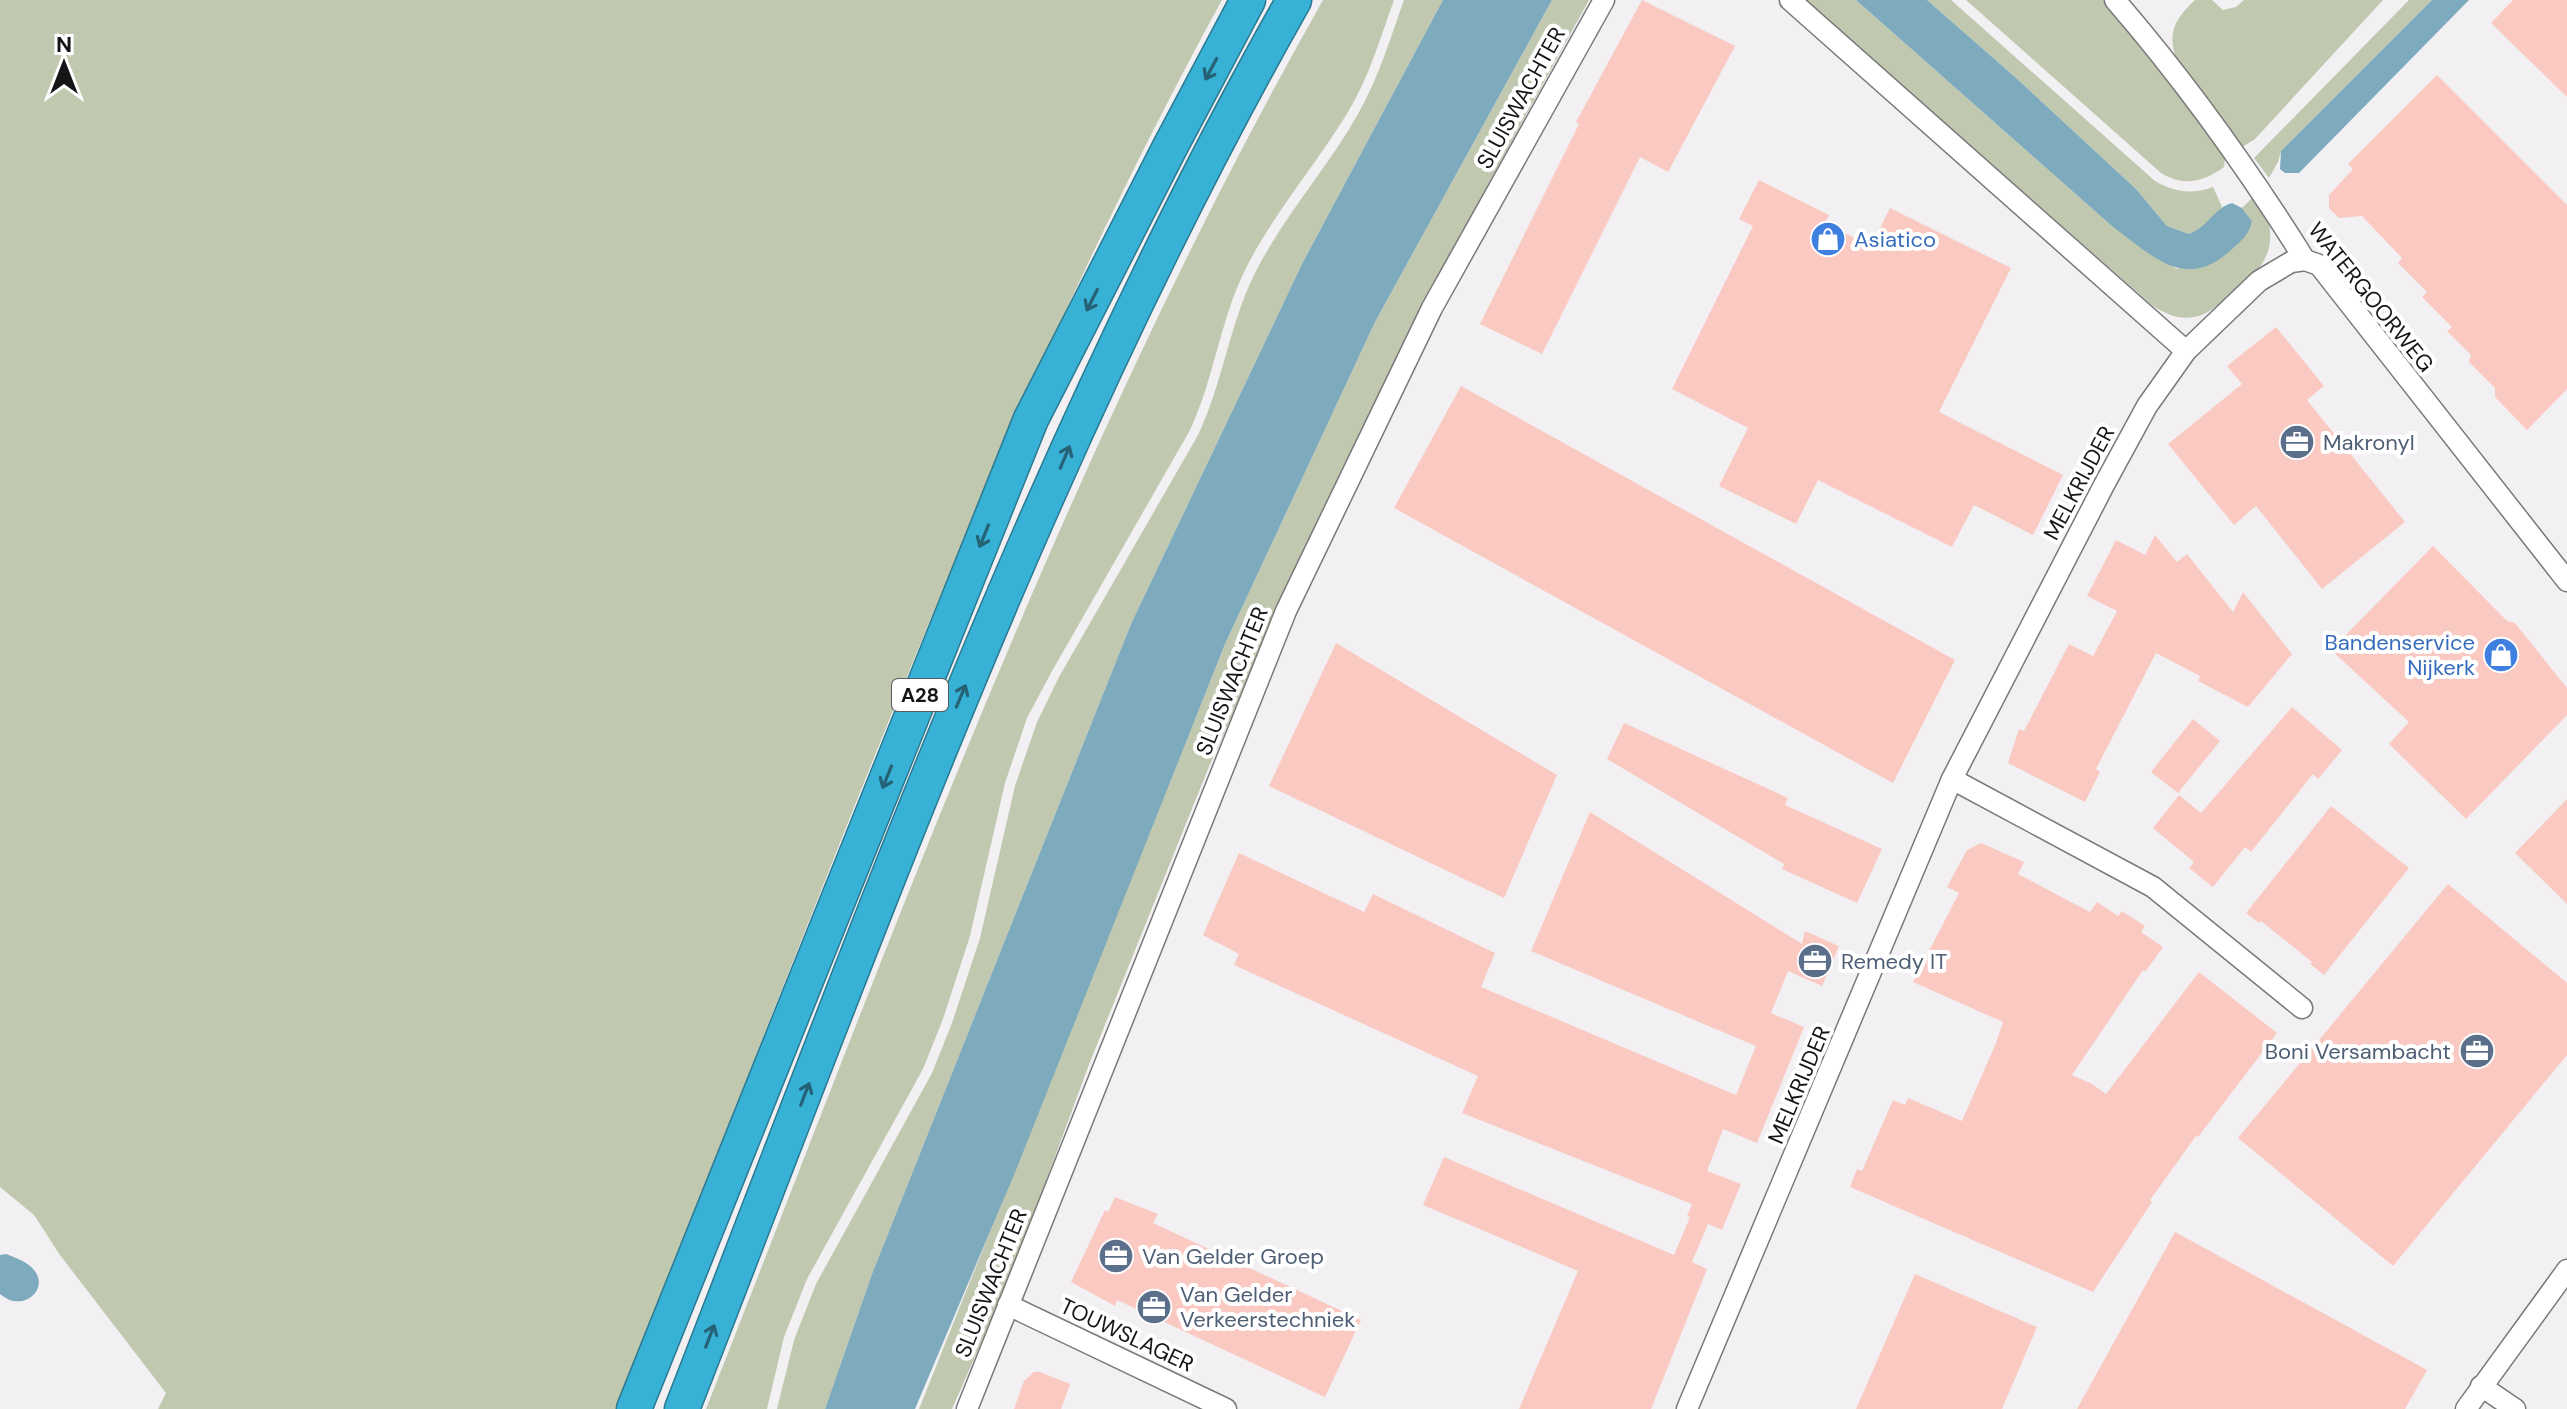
<svg xmlns="http://www.w3.org/2000/svg" width="2567" height="1409" viewBox="0 0 2567 1409" font-family="'DM Sans',sans-serif">
  <rect width="100%" height="100%" fill="#f2f0f3"/>
  <g fill="#c0c9af">
    <path d="M0 0H1222C1065 287 940 589 820 893 752 1065 684 1237 616 1409H158L166 1393 60 1255 34 1215 0 1187Z"/>
    <path d="M1323 0H1394C1380 39 1369 77 1348 112 1315 166 1273 214 1245 270 1220 321 1214 379 1190 430L1051 673 1027 718 1005 783 970 936 943 1019 923 1069 807 1279 784 1337 767 1409H706C894 932 1069 448 1323 0Z"/>
    <path d="M1404 0H1443L1303 262 1131 624 872 1274 825 1409H777L794 1340 816 1284 932 1073 952 1023 980 938 1015 786 1037 722 1059 677 1198 435C1223 383 1229 325 1255 273 1283 217 1327 169 1358 114 1379 77 1390 39 1404 0Z"/>
    <polygon points="1552,0 1589,0 1459,237 1344,466 1208,769 1090,1062 1011,1275 952,1409 919,1409 1225,644 1375,322"/>
    <path d="M1805 0H1856L2113 227 2177 269 2252 221 2242 208 2253 197C2259 205 2267 214 2269 224 2277 260 2247 285 2221 303 2212 309 2204 316 2194 317 2178 320 2166 314 2153 306Z"/>
    <path d="M1927 0H1951L2155 181C2174 192 2192 195 2213 187L2222 207 2204 228 2189 234 2167 226 2136 189 2015 77Z"/>
    <path d="M1966 0H2106L2187 102 2225 158 2224 167C2203 182 2184 187 2161 173Z"/>
    <path d="M2195 0H2212L2223 10 2236 7 2244 0H2383L2255 139 2241 148 2178 63C2166 34 2174 20 2195 0Z"/>
    <polygon points="2409,0 2432,0 2281,151 2278,162 2269,178 2254,158"/>
  </g>
  <g fill="#7eaabe">
    <polygon points="1443,0 1552,0 1375,322 1225,644 1016,1170 915,1409 825,1409 872,1274 1131,624 1303,262"/>
    <path d="M1856 0H1927L2015 77 2136 189 2167 226 2189 234C2208 227 2214 208 2232 203L2242 208 2252 221C2249 235 2241 241 2231 250 2185 292 2153 256 2113 227Z"/>
    <polygon points="2432,0 2469,0 2299,173 2285,173 2280,169 2281,151"/>
    <path d="M6 1254C16 1258 28 1262 34 1270 50 1289 23 1314 0 1294V1255Z"/>
  </g>
  <g fill="#facac2">
    <polygon points="1642,0 1735,46 1668,172 1640,157 1542,354 1480,324 1579,124 1576,122"/>
    <polygon points="2513,0 2567,0 2567,97 2491,23"/>
    <polygon points="2437,75 2567,205 2567,389 2527,430 2495,397 2495,388 2469,362 2471,355 2447,331 2452,327 2422,297 2427,292 2398,263 2402,258 2362,216 2339,218 2329,208 2329,195 2353,169 2348,164"/>
    <polygon points="1759,180 1829,215 1825,223 1871,246 1890,208 2011,268 1939,412 2063,475 2033,535 1974,505 1952,547 1818,480 1796,524 1719,486 1748,428 1672,389 1753,226 1739,219"/>
    <polygon points="2276,327 2324,386 2307,400 2405,522 2322,589 2256,506 2234,525 2168,444 2242,384 2227,366"/>
    <polygon points="1461,386 1955,660 1893,783 1394,508"/>
    <polygon points="2155,535 2177,562 2187,554 2233,612 2243,592 2292,654 2248,707 2198,681 2200,676 2156,653 2096,769 2100,772 2085,802 2008,763 2019,729 2024,731 2069,644 2093,656 2117,611 2087,596 2116,540 2145,555"/>
    <polygon points="2433,546 2507,621 2515,623 2567,688 2567,715 2466,819 2389,744 2409,722 2331,650"/>
    <polygon points="1336,643 1557,775 1504,898 1269,786"/>
    <polygon points="2292,707 2342,750 2318,779 2313,774 2251,852 2245,847 2213,887 2189,868 2194,862 2153,828 2179,795 2201,813"/>
    <polygon points="2193,719 2220,741 2178,793 2151,772"/>
    <polygon points="1624,723 1788,798 1785,805 1882,849 1857,903 1782,869 1784,864 1607,759"/>
    <polygon points="2567,799 2567,904 2515,853"/>
    <polygon points="2331,806 2409,868 2324,975 2310,964 2312,962 2261,921 2259,923 2246,913"/>
    <polygon points="1590,812 1802,944 1805,931 1839,946 1822,986 1788,971 1771,1013 1804,1027 1757,1143 1723,1129 1707,1171 1741,1184 1722,1230 1708,1224 1692,1262 1707,1269 1651,1409 1519,1409 1578,1271 1423,1205 1444,1157 1674,1255 1690,1217 1687,1216 1692,1204 1462,1113 1478,1076 1234,965 1239,954 1203,935 1239,853 1364,912 1373,894 1495,953 1481,987 1736,1095 1756,1046 1531,951"/>
    <polygon points="1981,843 2024,862 2018,874 2090,912 2097,902 2118,916 2122,911 2145,926 2141,932 2163,947 2146,971 2143,970 2072,1075 2092,1084 2106,1094 2199,972 2277,1033 2198,1137 2196,1136 2150,1200 2152,1202 2093,1292 1850,1187 1857,1169 1862,1171 1893,1100 1905,1105 1908,1098 1962,1121 1996,1043 2003,1022 1913,982 1959,893 1947,887 1967,850"/>
    <polygon points="2448,884 2567,983 2567,1055 2393,1266 2238,1138"/>
    <polygon points="1115,1197 1158,1214 1153,1223 1361,1320 1325,1397 1117,1300 1115,1306 1071,1282 1105,1210 1108,1212"/>
    <polygon points="2175,1232 2427,1370 2405,1409 2077,1409"/>
    <polygon points="1915,1274 2037,1327 2002,1409 1856,1409"/>
    <polygon points="1034,1372 1040,1372 1070,1384 1061,1409 1014,1409 1024,1381"/>
  </g>
  <g fill="none" stroke-linecap="round" stroke-linejoin="round">
    <defs>
      <g id="minor">
        <polyline points="1790,0 2186,351"/>
        <path d="M2115 0C2185 81 2248 169 2305 260L2319 265 2567 581"/>
        <polyline points="1952,779 2153,887 2302,1008"/>
        <polyline points="1008,1305 1226,1409"/>
        <polyline points="2481,1386 2515,1409"/>
        <polyline points="967,1409 1286,611 1432,308 1604,0"/>
        <polyline points="1687,1409 1952,779 2104,485 2147,406 2186,351 2259,281 2291,262 2305,260"/>
        <polyline points="2466,1409 2567,1270"/>
      </g>
      <g id="motorway">
        <polyline points="634,1409 1031,419 1170,147 1248,0"/>
        <path d="M682 1409C868 932 1041 446 1294 0"/>
      </g>
    </defs>
    <use href="#minor" stroke="#7a787a" stroke-width="23"/>
    <use href="#motorway" stroke="#2b7a92" stroke-width="37"/>
    <use href="#minor" stroke="#fff" stroke-width="20"/>
    <use href="#motorway" stroke="#37b1d5" stroke-width="34"/>
  </g>
  <defs><path id="oneway-shaft" d="M-6 0H5M1.5-3L5.5 0L1.5 3" fill="none" stroke-width="1.6" stroke-linecap="round" stroke-linejoin="round" transform="scale(2)"/></defs>
  <g stroke="#266276">
    <use href="#oneway-shaft" transform="translate(1211 69) rotate(118)"/>
    <use href="#oneway-shaft" transform="translate(1092 300) rotate(117)"/>
    <use href="#oneway-shaft" transform="translate(1065 457) rotate(-67)"/>
    <use href="#oneway-shaft" transform="translate(984 536) rotate(112)"/>
    <use href="#oneway-shaft" transform="translate(961 696) rotate(-67)"/>
    <use href="#oneway-shaft" transform="translate(887 777) rotate(112)"/>
    <use href="#oneway-shaft" transform="translate(805 1094) rotate(-69)"/>
    <use href="#oneway-shaft" transform="translate(710 1336) rotate(-69)"/>
  </g>
  <defs>
    <symbol id="shop-disc" viewBox="-11 -11 22 22"><circle r="9.5" fill="#3f7fe0" stroke="#fff"/><path d="M-5-2.5h2.3a2.7 3.5 0 0 1 5.4 0H5L5.5 6h-11ZM-1.5-2.5h3a1.5 2.3 0 0 0-3 0Z" fill="#fff"/></symbol>
    <symbol id="office-disc" viewBox="-11 -11 22 22"><circle r="9.5" fill="#5c6f8a" stroke="#fff"/><path d="M-6-3h4V-5.5h4V-3h4V5H-6ZM-1-4.5V-3h2v-1.5ZM-6 0V1H6V0Z" fill="#fff"/></symbol>
  </defs>
  <g fill-rule="evenodd">
    <use href="#shop-disc" x="1808" y="219" width="40" height="40"/>
    <use href="#office-disc" x="2277" y="422" width="40" height="40"/>
    <use href="#shop-disc" x="2481" y="635" width="40" height="40"/>
    <use href="#office-disc" x="1795" y="941" width="40" height="40"/>
    <use href="#office-disc" x="2457" y="1031" width="40" height="40"/>
    <use href="#office-disc" x="1096" y="1236" width="40" height="40"/>
    <use href="#office-disc" x="1134" y="1287" width="40" height="40"/>
  </g>
  <g text-anchor="middle" dominant-baseline="central" stroke-width="8" stroke-linejoin="round" paint-order="stroke">
    <rect fill="#fff" stroke="#5b5a5c" stroke-width="2" x="892" y="679" width="56" height="32" rx="6"/>
    <g font-size="20" font-weight="bold" fill="#151416">
      <text x="920" y="695">A28</text>
    </g>
    <g font-size="22" fill="#151416" stroke="#fff">
      <text transform="translate(1521 98) rotate(-61)">SLUISWACHTER</text>
      <text transform="translate(2371 297) rotate(51)">WATERGOORWEG</text>
      <text transform="translate(2079 483) rotate(-62)">MELKRIJDER</text>
      <text transform="translate(1232 681) rotate(-68)">SLUISWACHTER</text>
      <text transform="translate(1799 1085) rotate(-67)">MELKRIJDER</text>
      <text transform="translate(991 1283) rotate(-68)">SLUISWACHTER</text>
      <text transform="translate(1127 1335) rotate(25)">TOUWSLAGER</text>
    </g>
    <g font-size="22" fill="#366cbe" stroke="#fff" text-anchor="start">
      <text x="1854" y="239">Asiatico</text>
      <text x="2475" y="642" text-anchor="end">Bandenservice<tspan x="2475" dy="25">Nijkerk</tspan></text>
    </g>
    <g font-size="22" fill="#4e5e75" stroke="#fff" text-anchor="start">
      <text x="2323" y="442">Makronyl</text>
      <text x="1841" y="961">Remedy IT</text>
      <text x="2451" y="1051" text-anchor="end">Boni Versambacht</text>
      <text x="1142" y="1256">Van Gelder Groep</text>
      <text x="1180" y="1294">Van Gelder<tspan x="1180" dy="25">Verkeerstechniek</tspan></text>
    </g>
  </g>
  <g transform="translate(64 64)" stroke="#ffffff" stroke-width="6" paint-order="stroke">
  <path d="M0-6L14 30L0 20L-14 30Z" fill="#151416"/>
  <text y="-12" font-size="22" font-weight="bold" text-anchor="middle" fill="#151416">N</text>
  </g>
</svg>
